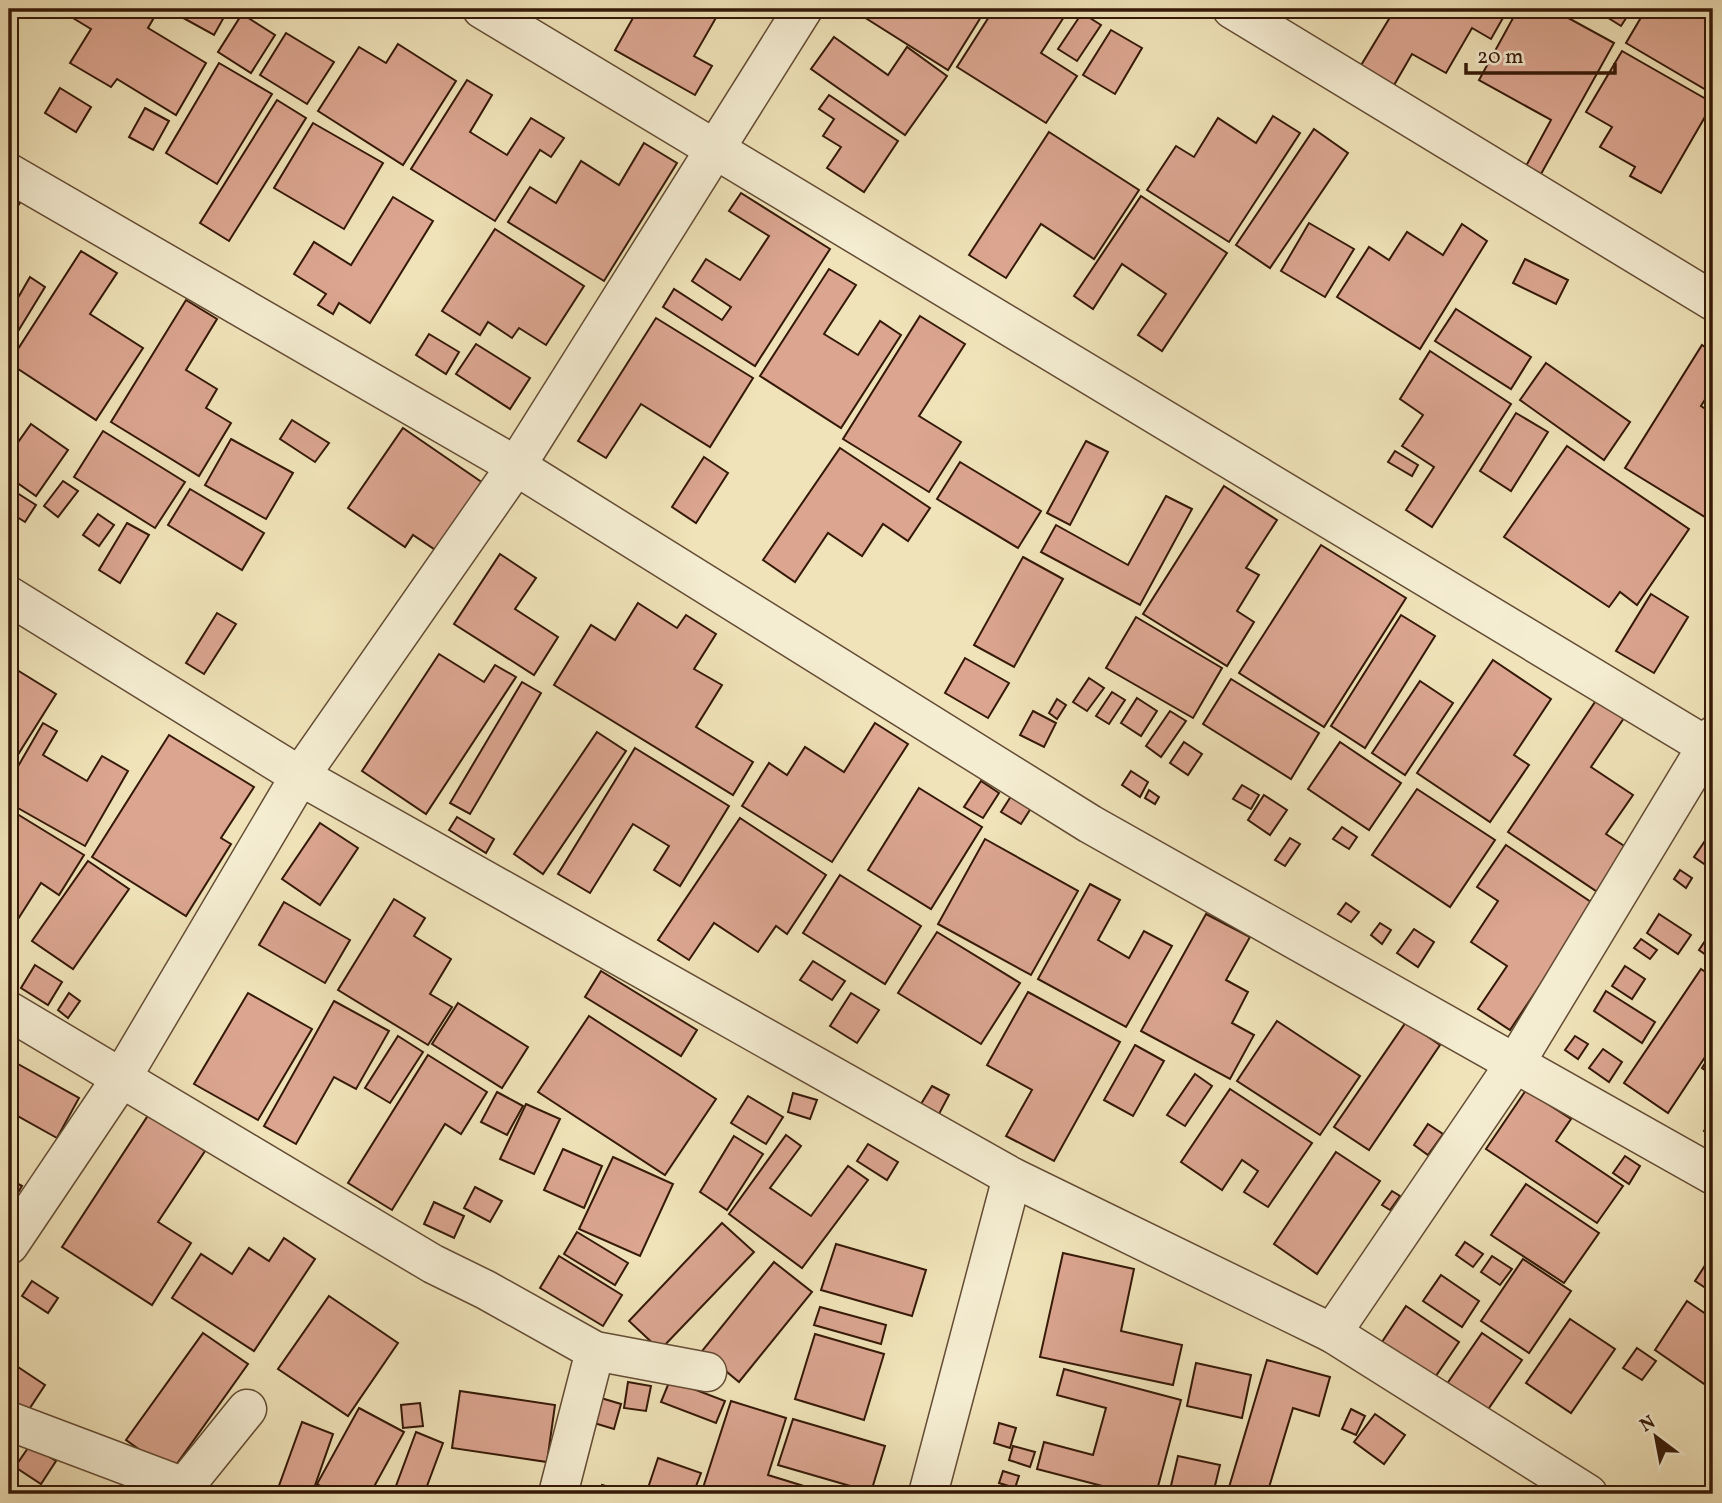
<svg xmlns="http://www.w3.org/2000/svg" width="1722" height="1503" viewBox="0 0 1722 1503" font-family="Vollkorn,serif">
  <rect width="100%" height="100%" fill="#f0e3b9"/>
  <filter id="stains"><feTurbulence type="fractalNoise" baseFrequency=".00286" numOctaves="4"/><feColorMatrix values="0 0 0 0 .2 0 0 0 0 .09 0 0 0 0 .02 0 0 0 .5 -.17"/></filter>
  <radialGradient id="worn" r=".72"><stop offset=".6" stop-color="#630" stop-opacity="0"/><stop offset="1" stop-color="#630" stop-opacity=".3"/></radialGradient>
  <g fill="#dba590" stroke="#351907" stroke-width="2">
    <polygon points="65,9 148,9 156,14 148,28 206,63 176,115 117,79 111,87 70,63 91,29 63,12"/>
    <polygon points="167,9 209,9 224,17 214,35"/>
    <polygon points="638,9 721,9 694,56 712,66 695,95 615,50"/>
    <polygon points="858,9 986,9 948,70 856,12"/>
    <polygon points="994,9 1069,9 1041,53 1077,76 1046,123 957,67"/>
    <polygon points="1395,9 1508,9 1491,39 1472,28 1446,73 1412,54 1390,92 1357,72"/>
    <polygon points="1518,9 1552,9 1614,43 1541,174 1526,166 1551,120 1479,80"/>
    <polygon points="1594,9 1632,9 1621,26"/>
    <polygon points="1646,9 1658,9 1672,17 1678,9 1697,12 1699,9 1713,9 1713,94 1626,43"/>
    <polygon points="1082,13 1101,25 1077,61 1058,49"/>
    <polygon points="242,14 275,35 251,73 218,52"/>
    <polygon points="1111,30 1142,48 1115,94 1083,75"/>
    <polygon points="286,33 334,62 307,104 260,75"/>
    <polygon points="834,37 888,75 907,47 947,76 905,135 811,69"/>
    <polygon points="398,44 456,81 403,165 318,111 359,47 386,63"/>
    <polygon points="1622,51 1713,103 1661,193 1630,176 1635,167 1600,147 1612,127 1586,112"/>
    <polygon points="219,63 272,94 217,184 166,153"/>
    <polygon points="467,80 492,95 470,132 507,155 531,118 564,138 551,157 540,150 495,221 411,169"/>
    <polygon points="60,88 91,107 76,132 45,113"/>
    <polygon points="829,95 898,141 864,192 827,168 841,147 823,136 834,119 819,109"/>
    <polygon points="277,100 306,118 229,241 200,223"/>
    <polygon points="145,108 169,121 153,150 129,137"/>
    <polygon points="1273,116 1300,133 1229,242 1147,190 1176,146 1194,157 1218,118 1256,143"/>
    <polygon points="313,123 383,163 344,229 274,188"/>
    <polygon points="1314,129 1348,153 1270,268 1236,245"/>
    <polygon points="1049,132 1139,190 1094,259 1041,224 1006,278 969,255"/>
    <polygon points="644,143 677,163 604,281 508,222 530,187 556,203 581,161 619,185"/>
    <polygon points="9,182 26,193 9,220"/>
    <polygon points="741,193 830,249 755,366 663,307 674,289 722,320 731,307 692,281 706,259 740,280 769,236 729,211"/>
    <polygon points="1141,196 1227,253 1162,351 1138,335 1166,294 1122,264 1093,309 1074,296"/>
    <polygon points="393,197 433,221 370,323 339,303 333,314 318,305 326,294 294,274 314,242 351,265"/>
    <polygon points="1309,223 1354,249 1325,297 1281,271"/>
    <polygon points="1462,224 1487,241 1420,349 1337,297 1369,247 1389,260 1407,232 1443,255"/>
    <polygon points="495,229 584,286 546,345 519,328 512,338 488,322 480,335 442,311"/>
    <polygon points="81,251 117,273 90,314 143,348 96,420 9,363"/>
    <polygon points="1525,259 1568,280 1556,304 1513,283"/>
    <polygon points="829,269 856,285 824,334 858,355 880,321 901,335 841,428 760,376"/>
    <polygon points="30,277 45,287 9,346 9,290 19,296"/>
    <polygon points="186,300 217,319 186,370 217,389 206,408 231,423 199,476 111,422"/>
    <polygon points="1456,309 1531,357 1511,389 1435,341"/>
    <polygon points="920,316 965,344 919,416 961,442 929,492 843,439"/>
    <polygon points="656,318 753,378 710,447 641,404 606,458 578,441"/>
    <polygon points="429,334 459,352 446,374 416,355"/>
    <polygon points="476,344 530,378 510,409 456,374"/>
    <polygon points="1702,345 1713,352 1713,387 1701,406 1713,414 1713,503 1705,517 1625,468"/>
    <polygon points="1430,351 1511,404 1432,527 1406,510 1434,467 1402,446 1423,415 1400,399"/>
    <polygon points="1546,363 1630,422 1604,460 1520,400"/>
    <polygon points="1516,413 1548,432 1511,491 1480,471"/>
    <polygon points="292,420 329,443 315,462 280,439"/>
    <polygon points="31,424 68,450 36,496 9,477 9,455"/>
    <polygon points="403,428 483,483 437,551 413,535 405,547 348,508"/>
    <polygon points="103,431 185,482 155,528 74,477"/>
    <polygon points="231,439 293,473 266,519 205,485"/>
    <polygon points="1086,441 1108,452 1070,525 1047,513"/>
    <polygon points="1567,446 1689,529 1637,605 1620,592 1609,607 1504,537"/>
    <polygon points="840,448 930,508 908,541 883,524 862,556 828,533 795,582 763,560"/>
    <polygon points="1395,451 1418,465 1412,476 1388,462"/>
    <polygon points="704,457 728,473 696,523 672,507"/>
    <polygon points="960,462 1041,511 1018,548 937,499"/>
    <polygon points="63,481 78,491 58,517 44,506"/>
    <polygon points="1224,486 1277,520 1246,568 1259,575 1237,611 1254,622 1227,666 1143,614"/>
    <polygon points="190,489 264,533 242,570 168,525"/>
    <polygon points="14,491 36,505 25,522 9,512 9,500"/>
    <polygon points="1166,496 1192,509 1140,605 1041,552 1056,525 1128,565"/>
    <polygon points="98,514 114,525 99,546 83,535"/>
    <polygon points="127,523 149,535 120,583 99,570"/>
    <polygon points="1321,545 1406,598 1324,727 1239,673"/>
    <polygon points="500,554 536,578 515,609 558,637 534,675 454,624"/>
    <polygon points="1023,557 1063,579 1014,667 974,645"/>
    <polygon points="1651,594 1688,617 1654,673 1616,651"/>
    <polygon points="638,603 677,628 686,615 716,634 694,669 722,685 696,727 753,762 733,795 554,685 591,625 615,640"/>
    <polygon points="217,613 236,624 204,674 186,663"/>
    <polygon points="1401,615 1435,636 1365,748 1331,726"/>
    <polygon points="1136,617 1222,668 1193,718 1106,668"/>
    <polygon points="439,654 484,682 495,665 516,677 426,814 362,771"/>
    <polygon points="965,658 1009,683 988,718 945,693"/>
    <polygon points="1493,660 1551,699 1514,755 1529,765 1490,822 1417,773"/>
    <polygon points="9,665 56,694 9,769"/>
    <polygon points="1089,678 1104,688 1087,711 1073,702"/>
    <polygon points="1231,679 1319,733 1291,779 1203,724"/>
    <polygon points="1420,681 1453,703 1405,775 1372,753"/>
    <polygon points="522,682 541,693 470,814 450,803"/>
    <polygon points="1112,692 1125,700 1109,724 1096,716"/>
    <polygon points="1137,698 1157,711 1141,736 1121,723"/>
    <polygon points="1057,699 1066,705 1057,719 1049,713"/>
    <polygon points="1597,699 1624,718 1591,767 1633,795 1606,834 1632,851 1602,895 1508,832"/>
    <polygon points="1033,711 1056,723 1044,747 1020,735"/>
    <polygon points="1170,711 1186,721 1161,757 1146,746"/>
    <polygon points="43,723 57,731 43,755 87,781 102,756 128,771 85,846 9,803 9,782"/>
    <polygon points="875,723 908,744 832,862 742,806 769,763 787,775 805,747 844,772"/>
    <polygon points="597,732 626,751 543,874 514,854"/>
    <polygon points="169,735 254,787 221,838 231,844 186,916 92,857"/>
    <polygon points="1184,742 1202,754 1188,775 1170,763"/>
    <polygon points="1340,742 1401,783 1369,830 1308,789"/>
    <polygon points="635,748 729,806 680,886 654,870 669,846 633,824 590,893 558,874"/>
    <polygon points="1131,771 1148,782 1140,797 1122,785"/>
    <polygon points="981,781 999,793 983,818 964,807"/>
    <polygon points="1242,785 1259,795 1251,809 1233,799"/>
    <polygon points="919,788 982,827 931,909 868,870"/>
    <polygon points="1417,789 1495,840 1450,907 1372,855"/>
    <polygon points="1149,790 1159,797 1155,804 1145,798"/>
    <polygon points="1013,793 1033,805 1021,824 1001,812"/>
    <polygon points="1264,795 1287,810 1270,835 1248,820"/>
    <polygon points="9,809 84,855 59,895 41,883 13,927 9,925"/>
    <polygon points="457,817 494,839 486,853 449,830"/>
    <polygon points="740,818 826,875 787,934 776,926 758,952 714,923 689,960 658,940"/>
    <polygon points="320,823 358,848 320,905 282,879"/>
    <polygon points="1342,827 1357,837 1349,849 1333,839"/>
    <polygon points="1713,829 1713,870 1694,857"/>
    <polygon points="1290,838 1300,844 1285,866 1275,860"/>
    <polygon points="985,839 1078,891 1031,975 938,924"/>
    <polygon points="1506,845 1594,904 1510,1030 1478,1009 1507,966 1471,942 1498,901 1477,887"/>
    <polygon points="88,861 129,889 73,969 32,941"/>
    <polygon points="1680,870 1692,878 1686,888 1674,879"/>
    <polygon points="840,875 921,926 885,984 803,933"/>
    <polygon points="1090,884 1120,900 1098,940 1129,958 1144,931 1172,946 1126,1027 1038,979"/>
    <polygon points="394,899 425,918 414,936 451,959 430,994 452,1007 428,1045 338,990"/>
    <polygon points="284,902 350,940 325,983 259,945"/>
    <polygon points="1346,903 1359,912 1351,922 1338,914"/>
    <polygon points="1206,914 1250,937 1226,980 1248,992 1232,1023 1254,1035 1230,1079 1141,1031"/>
    <polygon points="1659,914 1691,935 1678,954 1647,933"/>
    <polygon points="1380,923 1391,930 1382,944 1371,935"/>
    <polygon points="1414,929 1434,942 1418,967 1397,953"/>
    <polygon points="1713,929 1713,960 1699,950"/>
    <polygon points="937,932 1020,983 981,1044 898,993"/>
    <polygon points="1641,939 1657,950 1650,959 1634,948"/>
    <polygon points="813,961 845,981 832,1000 800,980"/>
    <polygon points="35,965 62,982 48,1005 21,988"/>
    <polygon points="1625,966 1645,979 1632,999 1612,986"/>
    <polygon points="1701,969 1713,977 1713,1045 1668,1113 1624,1083"/>
    <polygon points="601,971 697,1030 681,1056 585,997"/>
    <polygon points="1606,991 1655,1022 1642,1043 1594,1011"/>
    <polygon points="1028,992 1120,1042 1054,1161 1006,1136 1032,1090 987,1065"/>
    <polygon points="69,993 80,1001 68,1018 58,1010"/>
    <polygon points="248,993 312,1029 258,1120 194,1084"/>
    <polygon points="851,993 879,1010 857,1043 830,1026"/>
    <polygon points="334,1001 389,1031 356,1089 334,1077 296,1144 264,1126"/>
    <polygon points="458,1003 528,1047 502,1088 432,1044"/>
    <polygon points="589,1016 716,1099 665,1175 538,1092"/>
    <polygon points="1277,1021 1360,1076 1320,1135 1237,1081"/>
    <polygon points="1406,1022 1440,1045 1369,1150 1334,1127"/>
    <polygon points="398,1036 423,1052 390,1103 365,1088"/>
    <polygon points="1575,1036 1588,1044 1578,1059 1565,1050"/>
    <polygon points="1135,1045 1164,1061 1133,1116 1104,1100"/>
    <polygon points="1603,1049 1622,1062 1609,1082 1589,1068"/>
    <polygon points="1711,1054 1713,1056 1713,1076 1702,1068"/>
    <polygon points="428,1055 487,1092 461,1134 445,1124 392,1210 348,1183"/>
    <polygon points="9,1059 79,1098 57,1138 12,1113 9,1120"/>
    <polygon points="1195,1074 1212,1086 1185,1126 1167,1115"/>
    <polygon points="932,1086 949,1095 939,1114 921,1104"/>
    <polygon points="1230,1089 1312,1143 1268,1207 1244,1192 1258,1171 1242,1160 1222,1190 1181,1162"/>
    <polygon points="1526,1090 1571,1119 1556,1141 1623,1186 1597,1223 1486,1149"/>
    <polygon points="497,1092 523,1106 507,1135 481,1122"/>
    <polygon points="793,1093 817,1100 810,1119 788,1112"/>
    <polygon points="748,1096 783,1117 766,1144 731,1123"/>
    <polygon points="526,1104 560,1119 534,1174 500,1159"/>
    <polygon points="149,1114 205,1151 158,1222 191,1243 152,1305 62,1247"/>
    <polygon points="1712,1118 1713,1119 1713,1137 1704,1131"/>
    <polygon points="1428,1124 1443,1134 1428,1155 1414,1145"/>
    <polygon points="786,1135 801,1146 770,1188 811,1216 848,1166 868,1180 802,1268 729,1214"/>
    <polygon points="734,1136 763,1154 727,1210 700,1192"/>
    <polygon points="868,1144 898,1162 887,1180 857,1161"/>
    <polygon points="563,1149 602,1166 584,1208 544,1190"/>
    <polygon points="1336,1152 1380,1181 1317,1274 1274,1244"/>
    <polygon points="1625,1156 1640,1166 1629,1184 1613,1173"/>
    <polygon points="613,1157 673,1184 640,1256 579,1229"/>
    <polygon points="9,1179 22,1186 9,1208"/>
    <polygon points="1526,1184 1599,1233 1564,1283 1491,1235"/>
    <polygon points="475,1187 502,1201 490,1222 464,1208"/>
    <polygon points="1392,1191 1400,1196 1390,1210 1382,1205"/>
    <polygon points="434,1202 464,1216 454,1238 424,1224"/>
    <polygon points="722,1223 754,1252 660,1350 629,1321"/>
    <polygon points="577,1232 628,1263 615,1285 564,1254"/>
    <polygon points="284,1238 315,1259 254,1351 172,1298 201,1254 232,1274 249,1248 269,1261"/>
    <polygon points="1465,1242 1483,1254 1473,1267 1456,1255"/>
    <polygon points="836,1244 926,1270 912,1316 821,1290"/>
    <polygon points="1063,1253 1134,1269 1121,1331 1182,1345 1173,1385 1040,1357"/>
    <polygon points="1713,1253 1713,1293 1695,1281"/>
    <polygon points="559,1256 622,1295 603,1326 540,1288"/>
    <polygon points="1492,1256 1512,1269 1500,1285 1481,1272"/>
    <polygon points="1523,1259 1571,1291 1529,1353 1481,1321"/>
    <polygon points="774,1262 812,1292 739,1382 702,1351"/>
    <polygon points="1441,1275 1479,1301 1462,1327 1423,1301"/>
    <polygon points="32,1281 58,1298 48,1313 22,1296"/>
    <polygon points="329,1296 398,1343 348,1416 278,1369"/>
    <polygon points="1687,1301 1713,1319 1713,1390 1655,1350"/>
    <polygon points="1406,1306 1459,1342 1427,1389 1374,1354"/>
    <polygon points="820,1307 886,1325 881,1344 814,1325"/>
    <polygon points="1570,1319 1615,1349 1571,1413 1526,1383"/>
    <polygon points="203,1333 248,1364 171,1472 126,1440"/>
    <polygon points="1482,1333 1522,1360 1480,1421 1440,1394"/>
    <polygon points="815,1334 884,1354 864,1420 795,1399"/>
    <polygon points="1637,1348 1656,1361 1642,1380 1623,1368"/>
    <polygon points="1267,1360 1330,1377 1319,1416 1293,1408 1267,1494 1227,1494"/>
    <polygon points="9,1361 45,1385 24,1417 9,1407"/>
    <polygon points="1196,1363 1251,1375 1242,1418 1187,1406"/>
    <polygon points="1064,1369 1181,1400 1156,1494 1133,1494 1037,1469 1044,1442 1093,1455 1106,1408 1057,1395"/>
    <polygon points="670,1380 725,1401 716,1423 661,1402"/>
    <polygon points="628,1382 651,1386 646,1411 624,1408"/>
    <polygon points="460,1391 555,1405 547,1462 452,1448"/>
    <polygon points="601,1398 621,1404 614,1429 594,1423"/>
    <polygon points="731,1401 786,1418 768,1475 820,1491 819,1494 701,1494"/>
    <polygon points="420,1403 423,1426 403,1428 401,1405"/>
    <polygon points="359,1408 404,1432 370,1494 335,1494 317,1484"/>
    <polygon points="1351,1409 1365,1416 1356,1435 1342,1429"/>
    <polygon points="1375,1414 1405,1435 1384,1464 1354,1442"/>
    <polygon points="793,1419 885,1446 871,1492 778,1465"/>
    <polygon points="302,1422 333,1434 312,1494 276,1494"/>
    <polygon points="999,1423 1016,1428 1010,1448 994,1443"/>
    <polygon points="416,1432 443,1443 424,1494 393,1494"/>
    <polygon points="30,1445 56,1461 41,1484 15,1467"/>
    <polygon points="1013,1446 1035,1452 1030,1467 1009,1460"/>
    <polygon points="1178,1456 1220,1465 1213,1494 1169,1494"/>
    <polygon points="658,1458 701,1473 693,1494 667,1494 648,1488"/>
    <polygon points="1003,1471 1019,1476 1015,1488 999,1483"/>
    <polygon points="602,1485 624,1491 623,1494 600,1494"/>
    <polygon points="1057,1487 1082,1494 1055,1494"/>
  </g>
  <g fill="none" stroke-linecap="round" stroke-linejoin="round">
    <defs>
      <g id="street">
        <polyline points="482,9 1713,750"/>
        <polyline points="1232,9 1713,301"/>
        <polyline points="9,173 516,466 1090,824 1713,1175"/>
        <polyline points="9,596 300,776 1012,1177 1332,1333 1588,1494"/>
        <polyline points="9,1011 433,1264 486,1290 595,1351 707,1372"/>
        <polyline points="9,1245 122,1077 300,776 516,466 803,9"/>
        <polyline points="1332,1333 1516,1062 1713,736"/>
        <polyline points="9,1421 184,1487"/>
        <polyline points="182,1494 184,1487 247,1409"/>
        <polyline points="558,1494 595,1351"/>
        <polyline points="928,1494 1012,1177"/>
      </g>
    </defs>
    <use href="#street" stroke="#644c34" stroke-width="41"/>
    <use href="#street" stroke="#f5edd2" stroke-width="38"/>
  </g>
  <rect width="1722" height="1503" fill="none" stroke="#f0e3b9" stroke-width="35"/>
  <rect x="10" y="10" width="1701" height="1482" fill="none" stroke="#351907" stroke-width="3.5"/>
  <rect x="18" y="18" width="1687" height="1468" fill="none" stroke="#351907" stroke-width="2"/>
  <g transform="translate(1656 1437) rotate(328)" stroke="#f5edd2" stroke-width="5" paint-order="stroke">
  <path d="M0-5L12 26L0 18L-12 26Z" fill="#351907"/>
  <text y="-10" font-size="19" font-weight="bold" text-anchor="middle" fill="#351907">N</text>
  </g>
  <path d="M1466 63v10h149v-10" fill="none" stroke="#351907" stroke-width="3.5"/>
  <text x="1477" y="63" font-size="21" fill="#351907" stroke="#f5edd2" stroke-width="5" paint-order="stroke">20 m</text>
  <rect width="100%" height="100%" filter="url(#stains)"/>
  <rect width="100%" height="100%" fill="url(#worn)"/>
</svg>
